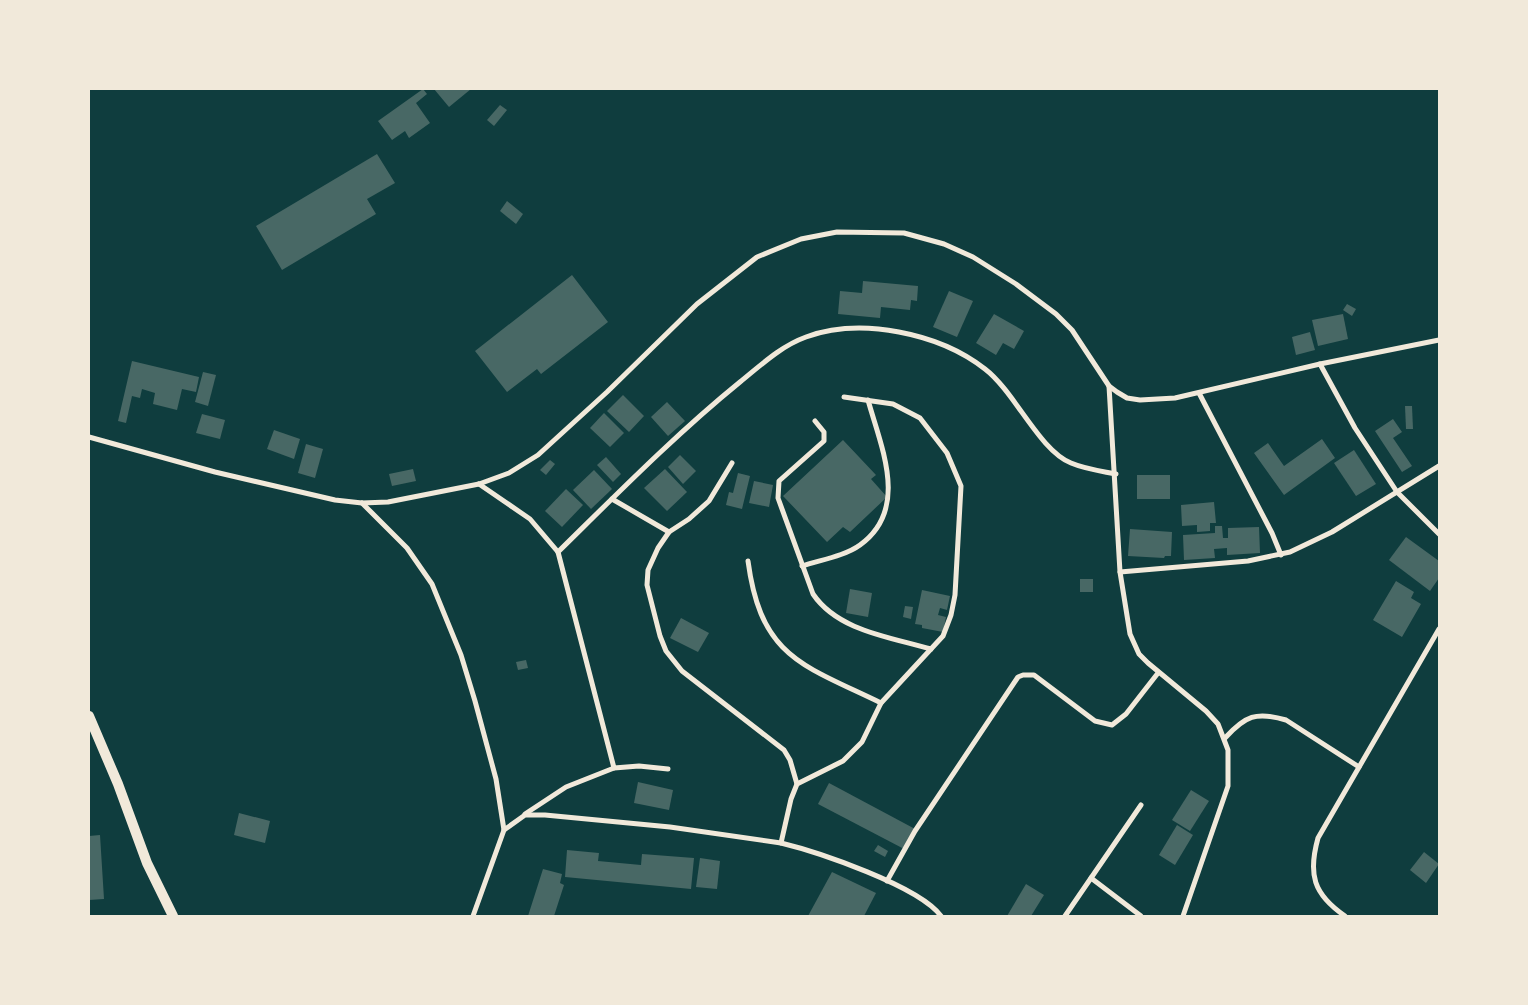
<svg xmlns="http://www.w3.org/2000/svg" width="1528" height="1005" viewBox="0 0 1528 1005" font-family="Merriweather,serif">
  <rect width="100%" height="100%" fill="#0f3d3e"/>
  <g fill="#486865">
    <polygon points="423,89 427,94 416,103 430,123 409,138 405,131 392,140 378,121"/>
    <polygon points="434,89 471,89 449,107"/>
    <polygon points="500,105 507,110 494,126 487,120"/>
    <polygon points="377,154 395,183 367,199 376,214 282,270 256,226"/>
    <polygon points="507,201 523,214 516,224 500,211"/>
    <polygon points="572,275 608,322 541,374 537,369 507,392 475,351"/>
    <polygon points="863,281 918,286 917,301 911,300 910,310 881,307 880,318 838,314 840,291 862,293"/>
    <polygon points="949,291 973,301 957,337 933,327"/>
    <polygon points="1347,304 1356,309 1352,316 1343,310"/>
    <polygon points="994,314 1024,331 1014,349 1003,343 996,355 976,343"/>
    <polygon points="1343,314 1348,339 1318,346 1312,320"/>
    <polygon points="1310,332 1315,350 1296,355 1292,337"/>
    <polygon points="132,361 199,377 196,392 182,389 177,410 153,404 155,393 142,389 140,398 132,396 126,423 118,421"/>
    <polygon points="203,372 216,375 208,406 195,402"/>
    <polygon points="623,395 644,416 629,432 607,411"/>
    <polygon points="667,402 685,421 668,436 651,417"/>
    <polygon points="1405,406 1412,406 1413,429 1406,429"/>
    <polygon points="604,413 624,433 610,447 590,428"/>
    <polygon points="202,414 225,420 220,439 196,433"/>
    <polygon points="1393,419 1402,432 1393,438 1412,466 1402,472 1375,431"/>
    <polygon points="274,430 300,439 294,459 267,449"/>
    <polygon points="1322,439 1335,458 1284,495 1254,453 1268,443 1284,466"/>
    <polygon points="843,440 876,475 871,479 887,497 850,532 843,527 827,542 783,496"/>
    <polygon points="306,444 323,449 315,478 298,473"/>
    <polygon points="1354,450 1376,484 1356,496 1334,463"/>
    <polygon points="680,455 696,471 683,484 668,467"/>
    <polygon points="606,457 621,474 613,482 597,465"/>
    <polygon points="550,460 555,464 546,475 540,470"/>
    <polygon points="413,469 416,481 392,486 389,474"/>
    <polygon points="665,469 687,492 667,511 644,488"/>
    <polygon points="594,470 612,489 591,509 573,490"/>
    <polygon points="738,473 750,476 742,509 726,505 729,492 733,493"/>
    <rect x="1137" y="475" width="33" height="24"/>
    <polygon points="754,481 773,485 769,507 749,503"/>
    <polygon points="566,489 583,505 562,527 545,511"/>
    <polygon points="1214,502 1216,523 1210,523 1210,531 1197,532 1197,525 1182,526 1181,505"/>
    <polygon points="1215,526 1222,526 1223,538 1228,538 1228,528 1259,527 1260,553 1227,555 1227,548 1214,549 1215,558 1184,560 1183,535 1215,533"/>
    <polygon points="1130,529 1172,532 1171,556 1165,556 1164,558 1128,556"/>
    <polygon points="1406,537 1439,561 1439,578 1430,591 1389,560"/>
    <rect x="1080" y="579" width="13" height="13"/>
    <polygon points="1396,581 1414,592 1411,598 1421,604 1402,637 1373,620"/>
    <polygon points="850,589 872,593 868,617 846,613"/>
    <polygon points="922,590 950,596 947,610 940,608 938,615 946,617 943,632 922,628 922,625 915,624"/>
    <polygon points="905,606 913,607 911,619 903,617"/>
    <polygon points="681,618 709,633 698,652 670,638"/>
    <polygon points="526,660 528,668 518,670 516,662"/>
    <polygon points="638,782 673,790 669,810 634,803"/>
    <polygon points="829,783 917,830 906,850 818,804"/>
    <polygon points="1191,790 1209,801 1190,831 1172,820"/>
    <polygon points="239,813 270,821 265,843 234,835"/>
    <polygon points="1177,825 1193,835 1175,865 1159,855"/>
    <polygon points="100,835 104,899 89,900 89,836"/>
    <polygon points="878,845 888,851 885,857 874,851"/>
    <polygon points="567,850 599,853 598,861 641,865 642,854 694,858 691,889 565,877"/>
    <polygon points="1424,852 1439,864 1426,883 1410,870"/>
    <polygon points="700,858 720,861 717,889 696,887"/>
    <polygon points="543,869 562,874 560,883 564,885 554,916 528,916"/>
    <polygon points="832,872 876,893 864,916 808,916"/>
    <polygon points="1026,884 1044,895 1031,916 1007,916"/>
  </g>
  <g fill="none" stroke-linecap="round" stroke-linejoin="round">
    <g stroke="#f1e9da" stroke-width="5">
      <polyline points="1320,364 1439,340"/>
      <polyline points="1109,386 1120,572 1130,634 1139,654 1148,663 1206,711 1218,724 1228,750 1228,786 1183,916"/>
      <polyline points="1199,393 1272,533 1281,555"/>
      <path d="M815 421 824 432V441L779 481 778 498 813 594C838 631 890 637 931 649"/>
      <polyline points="89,437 215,472 335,500 362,503 388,502 479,484 509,473 538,455 607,392 697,304 757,257 801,239 837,232 904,233 944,244 973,257 1016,284 1056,314 1072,330 1109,386 1117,392 1127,398 1140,400 1175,398 1320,364 1355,428 1397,492 1439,534"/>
      <polyline points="732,463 709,501 689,519 669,532 658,548 648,570 647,585 660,636 666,651 682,671 784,750 790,760 797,784"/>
      <polyline points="479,484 530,519 558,552 614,768 566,787 525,814"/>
      <polyline points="612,499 669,532"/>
      <polyline points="362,503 407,548 432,584 461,655 475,701 496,779 504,830 473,916"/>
      <path d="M558 552C617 494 676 434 740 382 761 365 781 346 806 337 861 317 939 333 985 369 1015 392 1039 450 1071 463 1085 469 1101 471 1116 474"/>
      <path d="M748 561C761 658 803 665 881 703"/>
      <path d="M802 566C820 560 845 556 860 545 910 509 881 447 868 400"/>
      <polyline points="1120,572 1248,561 1290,552 1332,532 1439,466"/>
      <path d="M1225 738C1245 716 1256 711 1286 720L1359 767"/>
      <polyline points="614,768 639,766 668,769"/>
      <polyline points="504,830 525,815 545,815 670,827 781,843 791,799 797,784 843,761 862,742 881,703 943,636 951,615 955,595 961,486 947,453 920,418 893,404 844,397"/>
      <path d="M781 843C818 852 919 886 941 916"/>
      <polyline points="1091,878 1141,916"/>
      <polyline points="887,881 915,831 1018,677 1023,675 1034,675 1095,721 1112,725 1126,714 1158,673"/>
      <polyline points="1065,916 1141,805"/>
      <path d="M1345 916C1313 894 1308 874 1318 838L1439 629"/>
    </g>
    <polyline stroke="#f1e9da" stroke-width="10" points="89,716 118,784 147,863 173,916"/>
  </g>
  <rect width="1528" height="1005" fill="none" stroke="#f1e9da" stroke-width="180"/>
</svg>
